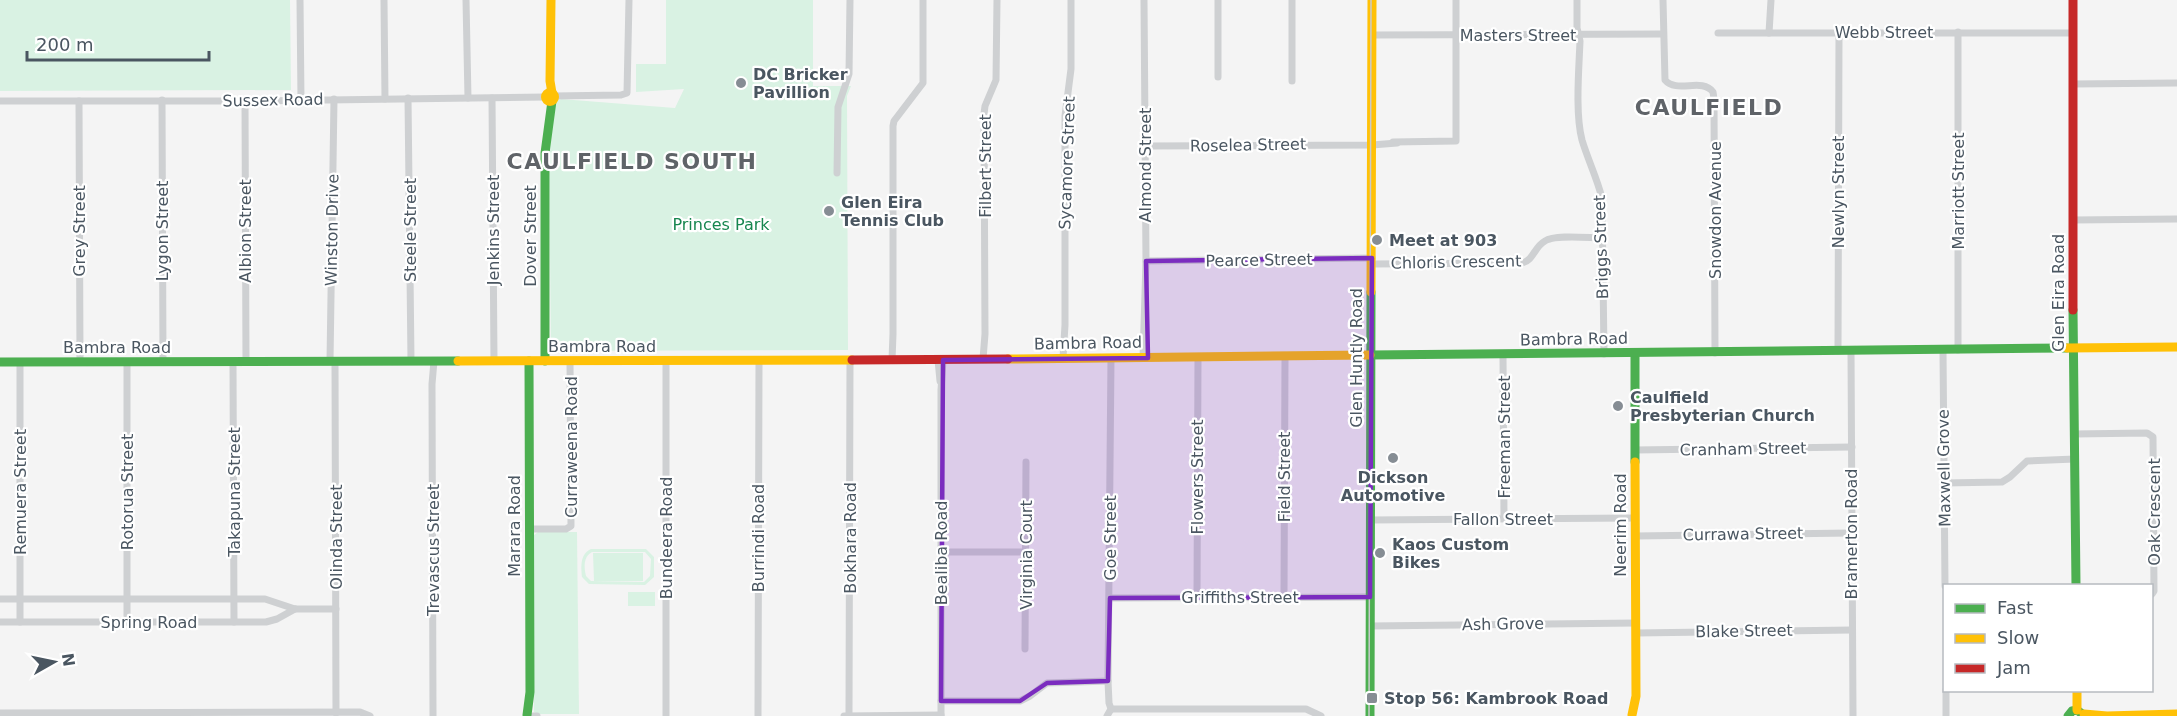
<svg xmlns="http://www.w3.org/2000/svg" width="2177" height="716" viewBox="0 0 2177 716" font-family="'DejaVu Sans',sans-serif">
  <rect width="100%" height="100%" fill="#f4f4f4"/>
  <g fill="#d9f2e3" fill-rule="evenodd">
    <polygon points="0,0 290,0 291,90 0,91"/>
    <polygon points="666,0 813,0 813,86 851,86 847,96 848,350 551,351 549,153 555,102 561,99 675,108 684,89 636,92 636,64 666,64"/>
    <polygon points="538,532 577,532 579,714 538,714 534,712 533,536"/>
    <path d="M591 549H646L654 557V577L645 585 589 584 582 577C581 566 580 554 591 549ZM592 552H645L651 559 650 576 644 582 591 581 586 576C584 567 583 557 592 552Z"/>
    <polygon points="593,553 643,553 643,581 594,581"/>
    <rect x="628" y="592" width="27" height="14"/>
  </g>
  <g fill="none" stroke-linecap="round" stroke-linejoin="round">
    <g stroke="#ced0d2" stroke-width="7">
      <polyline points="300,0 301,100"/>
      <polyline points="384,0 385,99"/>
      <polyline points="466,0 468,98"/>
      <path d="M1577 0V28L1580 41C1579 68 1575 114 1582 140 1588 160 1597 178 1602 198L1604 354"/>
      <path d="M1663 0 1665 80C1677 94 1702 77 1713 92L1714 99 1715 353"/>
      <polyline points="1958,32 1958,350"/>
      <polyline points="1718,33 2073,33"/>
      <polyline points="1769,33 1771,0"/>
      <polyline points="1372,35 1663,34"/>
      <polyline points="1218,77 1218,0"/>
      <polyline points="1292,81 1292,0"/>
      <polyline points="2073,84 2177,83"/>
      <polyline points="554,96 621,95 627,93 629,0"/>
      <polyline points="408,98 411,361"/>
      <polyline points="492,98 494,361"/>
      <polyline points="162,100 163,362"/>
      <polyline points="0,101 245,101 545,97"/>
      <polyline points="79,101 80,362"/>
      <polyline points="245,101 246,362"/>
      <polyline points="1393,142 1456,141 1456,0"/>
      <polyline points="1145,146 1372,145 1397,143"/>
      <polyline points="837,173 838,107 849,74 850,0"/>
      <polyline points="2073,220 2177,219"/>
      <polyline points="1146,261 1372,258"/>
      <path d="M1372 264 1522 263C1534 260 1534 247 1545 241 1555 234 1589 238 1603 238"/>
      <polyline points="1943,350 1945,586"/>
      <polyline points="1838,351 1839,33"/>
      <polyline points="1851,351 1853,716"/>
      <polyline points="1503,355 1504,518"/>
      <polyline points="1063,358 1065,325 1065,116 1071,69 1071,0"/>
      <polyline points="1143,358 1146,261 1144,0"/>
      <polyline points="983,359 985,334 984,114 985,106 996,80 997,0"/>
      <polyline points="892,360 893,334 893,126 894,121 923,83 923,0"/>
      <polyline points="938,360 940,381"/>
      <polyline points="330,361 334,99"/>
      <polyline points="335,361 336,713"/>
      <polyline points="20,362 20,622"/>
      <polyline points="127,362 127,622"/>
      <polyline points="233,362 234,622"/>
      <polyline points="2074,434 2147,433 2153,437 2154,591 2152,594"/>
      <polyline points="1635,450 1852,447"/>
      <polyline points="1944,483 2002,482 2010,477 2027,461 2075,459"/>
      <polyline points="1371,520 1635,518"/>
      <polyline points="529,529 566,529 571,526 570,361"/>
      <polyline points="1635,536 1851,533"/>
      <polyline points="941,552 1026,552"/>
      <polyline points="1197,597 1198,357"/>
      <polyline points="1284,597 1285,357"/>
      <polyline points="1110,598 1370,597"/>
      <polyline points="0,599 265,599 295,609 336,609"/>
      <polyline points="0,622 266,622 277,619 295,609"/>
      <polyline points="1370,626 1636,623"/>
      <polyline points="1636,633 1852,630"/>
      <polyline points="1025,649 1026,462"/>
      <polyline points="1946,690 1946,716"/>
      <polyline points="941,701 1020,701 1030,696 1047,683 1108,681"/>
      <polyline points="1111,709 1306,709 1321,716"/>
      <polyline points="0,713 360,712 370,716"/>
      <polyline points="433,716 432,384 434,361"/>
      <polyline points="533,716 537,716"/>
      <polyline points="666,716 666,361"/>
      <polyline points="758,716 759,360"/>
      <polyline points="844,716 941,715"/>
      <polyline points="849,716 850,360"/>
      <polyline points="941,716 941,390 943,360"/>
      <polyline points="1107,716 1111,709 1109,703 1108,681 1111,358"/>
    </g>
    <g stroke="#4caf50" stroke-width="9">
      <polyline points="2073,310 2076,586"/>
      <polyline points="1635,354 1635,462"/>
      <polyline points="1370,355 2067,348"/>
      <polyline points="545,361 545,153 552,101"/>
      <polyline points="0,362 458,361"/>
      <polyline points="527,715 530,692 529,361"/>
      <polyline points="1370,716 1371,292"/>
      <polyline points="2068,716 2072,711 2077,710 2085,716"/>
    </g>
    <g stroke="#ffc107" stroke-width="9">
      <polyline points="551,0 550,81 552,93"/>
      <circle cx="550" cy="97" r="4.5"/>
      <polyline points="1371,292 1372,0"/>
      <polyline points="2067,348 2177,347"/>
      <polyline points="1008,359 1370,355"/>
      <polyline points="458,361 852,360"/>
      <polyline points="2077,690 2077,710"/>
      <polyline points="2084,714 2107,716 2177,714"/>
      <polyline points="1632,715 1636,696 1635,462"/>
    </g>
    <g stroke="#c62828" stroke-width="9">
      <polyline points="2073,0 2073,310"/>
      <polyline points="852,360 1008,359"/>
    </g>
    <polyline stroke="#c9cacc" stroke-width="1.5" points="1369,716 1371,0"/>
  </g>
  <path fill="#7b2cbf" fill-opacity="0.2" stroke="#7b2cbf" stroke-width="4.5" stroke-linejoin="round" d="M1372 258 1370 597 1110 598 1108 681 1047 683 1020 701H941L943 360 1148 358 1146 261Z"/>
  <g fill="#868d94" stroke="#fff" stroke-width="2">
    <circle cx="741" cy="83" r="6"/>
    <circle cx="829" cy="211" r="6"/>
    <circle cx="1377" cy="240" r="6"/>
    <circle cx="1618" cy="406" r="6"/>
    <circle cx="1393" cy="458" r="6"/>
    <circle cx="1380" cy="553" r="6"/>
    <rect x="1366" y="692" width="12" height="12" rx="3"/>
  </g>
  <g text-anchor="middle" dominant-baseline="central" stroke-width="4.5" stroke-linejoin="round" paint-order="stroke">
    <g font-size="16" fill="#4a5661" stroke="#fff">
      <text x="1884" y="32">Webb Street</text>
      <text x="1518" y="35">Masters Street</text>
      <text transform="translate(273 100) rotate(-1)">Sussex Road</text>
      <text transform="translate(1248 145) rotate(-1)">Roselea Street</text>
      <text transform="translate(1067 163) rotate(-88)">Sycamore Street</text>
      <text transform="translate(1145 165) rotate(-90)">Almond Street</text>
      <text transform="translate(985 166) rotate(-90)">Filbert Street</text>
      <text transform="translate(1958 191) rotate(-90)">Marriott Street</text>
      <text transform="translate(1838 192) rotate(-90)">Newlyn Street</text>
      <text transform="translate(1715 210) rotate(-90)">Snowdon Avenue</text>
      <text transform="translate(332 230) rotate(-89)">Winston Drive</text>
      <text transform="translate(410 230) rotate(-90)">Steele Street</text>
      <text transform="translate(493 230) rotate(-90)">Jenkins Street</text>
      <text transform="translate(79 231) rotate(-90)">Grey Street</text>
      <text transform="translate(162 231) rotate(-90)">Lygon Street</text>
      <text transform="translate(245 231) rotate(-90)">Albion Street</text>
      <text transform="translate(530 236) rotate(-90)">Dover Street</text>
      <text transform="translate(1601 247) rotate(-92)">Briggs Street</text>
      <text transform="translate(1259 260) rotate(-1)">Pearce Street</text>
      <text transform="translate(1456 262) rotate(-1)">Chloris Crescent</text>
      <text transform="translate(2058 293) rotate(-90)">Glen Eira Road</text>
      <text transform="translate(1574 339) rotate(-1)">Bambra Road</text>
      <text transform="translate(1088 343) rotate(-1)">Bambra Road</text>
      <text x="602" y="346">Bambra Road</text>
      <text x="117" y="347">Bambra Road</text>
      <text transform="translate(1356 358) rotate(-90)">Glen Huntly Road</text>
      <text transform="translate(1504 437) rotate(-90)">Freeman Street</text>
      <text transform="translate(571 447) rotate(-90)">Curraweena Road</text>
      <text transform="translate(1743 449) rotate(-1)">Cranham Street</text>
      <text transform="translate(1944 468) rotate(-91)">Maxwell Grove</text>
      <text transform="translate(1197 477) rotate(-90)">Flowers Street</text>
      <text transform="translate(1284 477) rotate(-90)">Field Street</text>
      <text transform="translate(20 492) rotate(-90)">Remuera Street</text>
      <text transform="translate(127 492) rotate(-90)">Rotorua Street</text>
      <text transform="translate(234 492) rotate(-90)">Takapuna Street</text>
      <text transform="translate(2154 512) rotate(-90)">Oak Crescent</text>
      <text x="1503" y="519">Fallon Street</text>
      <text transform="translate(1620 525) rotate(-90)">Neerim Road</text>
      <text transform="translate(514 526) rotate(-90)">Marara Road</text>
      <text transform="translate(1743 534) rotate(-1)">Currawa Street</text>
      <text transform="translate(1851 534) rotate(-90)">Bramerton Road</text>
      <text transform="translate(336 537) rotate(-90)">Olinda Street</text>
      <text transform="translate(666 538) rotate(-90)">Bundeera Road</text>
      <text transform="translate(758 538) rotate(-90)">Burrindi Road</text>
      <text transform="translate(850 538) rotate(-90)">Bokhara Road</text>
      <text transform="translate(1110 538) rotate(-90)">Goe Street</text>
      <text transform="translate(433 550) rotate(-90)">Trevascus Street</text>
      <text transform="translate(941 553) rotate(-90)">Bealiba Road</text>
      <text transform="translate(1026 555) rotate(-90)">Virginia Court</text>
      <text x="1240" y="597">Griffiths Street</text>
      <text x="149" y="622">Spring Road</text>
      <text transform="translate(1503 624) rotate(-1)">Ash Grove</text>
      <text transform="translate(1744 631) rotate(-1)">Blake Street</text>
    </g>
    <g font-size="16" font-weight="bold" fill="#4a5661" stroke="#fff" text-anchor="start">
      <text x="753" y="74">DC Bricker<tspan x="753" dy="18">Pavillion</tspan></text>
      <text x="841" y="202">Glen Eira<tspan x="841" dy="18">Tennis Club</tspan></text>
      <text x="1389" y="240">Meet at 903</text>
      <text x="1630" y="397">Caulfield<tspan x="1630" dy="18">Presbyterian Church</tspan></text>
      <text x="1393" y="477" text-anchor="middle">Dickson<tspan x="1393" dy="18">Automotive</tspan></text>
      <text x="1392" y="544">Kaos Custom<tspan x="1392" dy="18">Bikes</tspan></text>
      <text x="1384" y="698">Stop 56: Kambrook Road</text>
    </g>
    <g font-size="16" fill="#17864f" stroke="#fff">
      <text x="721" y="224">Princes Park</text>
    </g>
    <g font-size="22" font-weight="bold" letter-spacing="1.5" fill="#5f6368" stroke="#fff">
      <text x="1709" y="107">CAULFIELD</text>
      <text x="632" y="161">CAULFIELD SOUTH</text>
    </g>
  </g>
  <rect x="1943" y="584" width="210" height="108" fill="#ffffff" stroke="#b7bbc0" stroke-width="1.5"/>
  <rect x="1955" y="604" width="30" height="9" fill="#4caf50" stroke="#b7bbc0" stroke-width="1.5"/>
  <text x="1997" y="614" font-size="18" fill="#4a5661">Fast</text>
  <rect x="1955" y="634" width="30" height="9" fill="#ffc107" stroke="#b7bbc0" stroke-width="1.5"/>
  <text x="1997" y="644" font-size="18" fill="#4a5661">Slow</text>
  <rect x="1955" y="664" width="30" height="9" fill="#c62828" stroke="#b7bbc0" stroke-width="1.5"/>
  <text x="1997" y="674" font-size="18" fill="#4a5661">Jam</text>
  <g transform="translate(54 662) rotate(81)" stroke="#ffffff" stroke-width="4.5" paint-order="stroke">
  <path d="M0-4.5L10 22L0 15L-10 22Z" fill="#4a5661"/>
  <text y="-9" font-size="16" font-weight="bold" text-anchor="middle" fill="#4a5661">N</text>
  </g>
  <path d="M27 51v9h182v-9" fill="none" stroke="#4a5661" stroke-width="3"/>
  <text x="36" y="51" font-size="18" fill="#4a5661" stroke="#ffffff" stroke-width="4.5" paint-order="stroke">200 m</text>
</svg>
